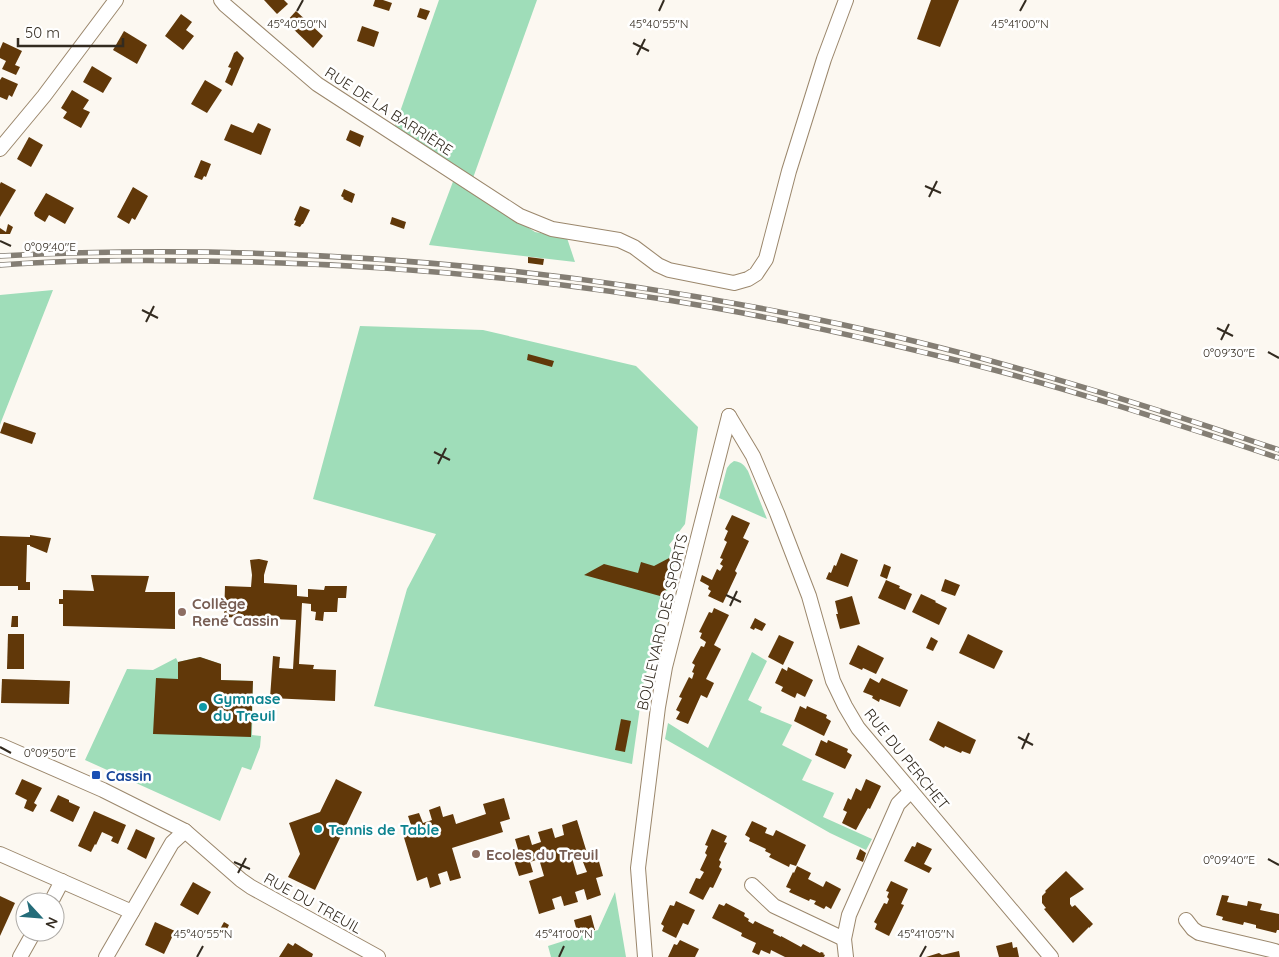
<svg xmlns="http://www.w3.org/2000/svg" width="1279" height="957" viewBox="0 0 1279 957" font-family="Quicksand,sans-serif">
  <rect width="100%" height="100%" fill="#fcf8f1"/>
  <g fill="#9fddb9">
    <polygon points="439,0 537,0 473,178 394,129"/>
    <polygon points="454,179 535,232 567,238 575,262 429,245"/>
    <polygon points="53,290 1,422 0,425 0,295"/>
    <polygon points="360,326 483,330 636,366 698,427 685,524 669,545 676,556 643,686 632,764 374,706 407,589 436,534 313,499"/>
    <path d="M734 461C742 462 744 465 748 471L767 519 719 498 727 468 730 464Z"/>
    <polygon points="752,652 767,661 748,700 762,707 760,712 792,725 782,745 812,760 802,780 834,793 823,817 872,839 866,850 830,833 665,739 668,723 708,748"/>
    <polygon points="200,657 221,664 221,680 253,681 252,735 261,736 260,747 251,770 242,767 220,821 85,760 127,669 153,670 176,658 178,662"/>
    <polygon points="615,892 626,957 551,957 548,946 598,930"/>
  </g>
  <g fill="#613809">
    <polygon points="264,0 284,0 288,4 277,14"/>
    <polygon points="375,0 383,0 392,3 389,11 373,6"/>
    <polygon points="931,0 959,0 940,47 917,39"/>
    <polygon points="420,8 430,11 426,20 417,17"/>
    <polygon points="296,11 323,36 313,48 286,22"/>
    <polygon points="181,14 192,22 186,30 194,36 183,50 165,36"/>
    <polygon points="362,26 379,32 374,47 357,41"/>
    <polygon points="124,31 147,45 137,64 113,50"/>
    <polygon points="3,42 22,51 15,65 20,67 16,75 2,69 6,61 0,58 0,49"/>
    <polygon points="237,51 244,58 232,86 225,82 231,68 228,67 231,61 234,53"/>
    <polygon points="92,66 112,78 103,93 83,82"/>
    <polygon points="2,77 18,84 12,97 9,95 7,100 0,97 0,80"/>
    <polygon points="205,80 222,90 207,113 191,104"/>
    <polygon points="72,90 89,100 83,109 90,112 81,128 63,118 67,112 61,108"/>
    <polygon points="258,123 271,129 261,155 224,140 231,124 253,133"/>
    <polygon points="350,130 364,136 360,147 346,140"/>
    <polygon points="29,137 43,145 31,167 17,159"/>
    <polygon points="201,160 211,164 206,177 204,176 202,180 194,177"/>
    <polygon points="1,182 16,190 0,217 0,184"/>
    <polygon points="133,187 148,196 135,220 132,218 129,224 117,217"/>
    <polygon points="344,189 355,194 352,203 343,199 344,198 341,196"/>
    <polygon points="46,193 74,208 65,224 49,215 45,222 35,216 34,213"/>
    <polygon points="300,206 310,210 303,224 302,224 300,227 294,225 296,221 294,220"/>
    <polygon points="392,217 406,222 404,229 390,224"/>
    <polygon points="8,224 13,227 10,234 0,234 0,228 6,232"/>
    <polygon points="528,257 544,259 543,265 528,263"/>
    <polygon points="528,354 554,361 552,367 527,360"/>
    <polygon points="4,422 36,433 32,444 0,433"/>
    <polygon points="732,515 750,523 743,538 749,541 735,571 737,573 723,603 708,596 711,591 708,589 709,586 700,581 702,575 712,580 717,569 720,571 723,566 720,564 723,559 720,558 727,542 724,540 728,531 725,529"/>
    <polygon points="30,535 51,538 47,553 30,546 30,545 27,545 26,582 30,582 30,590 18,590 18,586 0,586 0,536 30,537"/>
    <polygon points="841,553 858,560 848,587 826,579 829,572 831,573 834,565 836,566"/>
    <polygon points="671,557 665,581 667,586 665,594 660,596 584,575 604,564 638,573 641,562 654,566"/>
    <polygon points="259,559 268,561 264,575 264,583 297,585 297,596 308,597 308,589 324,590 325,586 347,586 346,598 338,598 337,612 324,612 323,621 315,620 316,612 311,611 311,604 302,603 299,664 314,665 313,669 336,670 335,701 270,698 273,656 280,657 279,668 293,669 296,620 224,617 225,586 251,587 252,575 250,560"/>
    <polygon points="884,564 891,567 887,579 880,576"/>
    <polygon points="91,575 149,576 145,592 175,592 175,629 63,626 63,604 59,604 59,599 63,599 63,590 94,591"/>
    <polygon points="945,579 960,585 955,596 941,591"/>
    <polygon points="886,580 900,586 899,588 912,594 905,610 878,598"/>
    <polygon points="921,594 936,601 935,602 947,608 939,625 912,612"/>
    <polygon points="852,596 860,624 840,629 836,614 838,614 835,601"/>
    <polygon points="714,608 729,615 714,645 721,649 706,679 714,683 707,698 701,695 688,724 676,719 680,712 676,710 682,698 679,697 689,677 692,679 694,673 692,672 695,665 692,663 701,646 704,647 706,642 700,638 702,633 699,632 709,612 712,613"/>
    <polygon points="12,616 18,616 18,627 11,627"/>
    <polygon points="755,618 766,624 762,631 755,628 754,630 750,628"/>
    <polygon points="8,634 24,634 24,669 7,669"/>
    <polygon points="968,634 1003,651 994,669 959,653"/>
    <polygon points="779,635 794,642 783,665 768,657"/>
    <polygon points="931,637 938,641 933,651 926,648"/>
    <polygon points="858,645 884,658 876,674 863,668 862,670 849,664"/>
    <polygon points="200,657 221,664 221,680 253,681 251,737 153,734 156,678 178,679 178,662"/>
    <polygon points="788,667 813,680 805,697 797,693 795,698 781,691 783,687 775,683 782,668 787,671"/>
    <polygon points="870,678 879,683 882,678 908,690 900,707 880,699 879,702 872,698 873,696 863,692"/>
    <polygon points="2,679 70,681 69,704 1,703"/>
    <polygon points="800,706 806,709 807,706 827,715 826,718 831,721 824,736 794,721"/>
    <polygon points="621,719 631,721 625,752 615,750"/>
    <polygon points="938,721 976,740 970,754 962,751 961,753 945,746 944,748 929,740"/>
    <polygon points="821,740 827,743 828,740 848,749 847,752 852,755 845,769 815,755"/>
    <polygon points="22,779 42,788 34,803 37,805 33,812 24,808 27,800 15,794"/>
    <polygon points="336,779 362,792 315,890 288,877 300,854 289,823 320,812"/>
    <polygon points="866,779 881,786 870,809 868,808 856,830 842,823 847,812 843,810 848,798 851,800 856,788 861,791"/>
    <polygon points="58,795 69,800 69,802 80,807 73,822 50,811"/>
    <polygon points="504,798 510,819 500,822 503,832 452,848 461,878 450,881 447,871 438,874 441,884 430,888 427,877 417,881 402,831 412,828 408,816 419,813 423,823 432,820 429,810 440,806 443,817 453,814 456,824 486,814 483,804"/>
    <polygon points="94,811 126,825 118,844 111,841 113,837 102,832 96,845 95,844 91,852 78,846"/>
    <polygon points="577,820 587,853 572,858 577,875 587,872 583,862 598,858 603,876 596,878 601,895 587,900 584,889 575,892 578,902 564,906 561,896 552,899 555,909 539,914 529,881 544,876 539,859 530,862 533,872 519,876 513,858 520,856 515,839 529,835 532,845 541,842 538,832 552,828 555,838 564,835 562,825"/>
    <polygon points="752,821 767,828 765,833 773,836 776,830 806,845 796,866 790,864 789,867 769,857 771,854 765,851 766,849 749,841 750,838 745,835"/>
    <polygon points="136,829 155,838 146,859 127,849"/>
    <polygon points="712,829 727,836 724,842 727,843 719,860 721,862 719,867 722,869 713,888 710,887 703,900 689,893 696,878 700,879 704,872 700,870 707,855 705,853 708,846 705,845"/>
    <polygon points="917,842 932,849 924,864 932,868 929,873 904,861 912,846 915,847"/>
    <polygon points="860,849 866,853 863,862 856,859"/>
    <polygon points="797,866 811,873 808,879 823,887 826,881 841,889 831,909 826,906 824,909 814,904 816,901 810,899 809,901 789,892 791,889 786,887 793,872 794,873"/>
    <polygon points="1066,871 1084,889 1070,898 1070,904 1072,907 1075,905 1093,924 1089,928 1089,927 1073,943 1044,909 1046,908 1042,903 1042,896 1046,892 1045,891"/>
    <polygon points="891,881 908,889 901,904 904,905 889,936 875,929 877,924 874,922 884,903 887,904 889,899 887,897 889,892 886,891"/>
    <polygon points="193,882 211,892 198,915 180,905"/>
    <polygon points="1222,895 1229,896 1227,902 1247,906 1248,901 1262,904 1260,910 1279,914 1279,930 1277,930 1276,933 1256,928 1256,925 1244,922 1243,925 1222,920 1223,917 1216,915"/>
    <polygon points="0,896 15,903 0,936"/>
    <polygon points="676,901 695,910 688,925 683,923 676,938 662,931 664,926 661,924 670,905 674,906"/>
    <polygon points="726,903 745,913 744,916 749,919 748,921 753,924 755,921 765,926 774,930 773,933 781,937 781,936 801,947 803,944 820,953 821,952 824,953 823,954 825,955 824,957 785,957 771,950 770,954 761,950 759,955 752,952 756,943 741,936 742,933 712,918 719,904 724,906"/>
    <polygon points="591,915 595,930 578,935 574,920"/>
    <polygon points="155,922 175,931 164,954 145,945"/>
    <polygon points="224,922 229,925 224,935 219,931"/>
    <polygon points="680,940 699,949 695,957 668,957 674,944 677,945"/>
    <polygon points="1012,942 1013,948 1017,947 1019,957 999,957 996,946"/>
    <polygon points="288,943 293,946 295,943 313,954 312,957 279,957"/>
    <polygon points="959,951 960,957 926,957 939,953 942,955"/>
  </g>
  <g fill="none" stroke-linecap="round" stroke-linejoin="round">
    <defs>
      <g id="street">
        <polyline points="221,0 225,5 317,84 520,216 552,229 619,240 634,247 658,265 669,270 734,283 748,279 756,274 766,259 789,171 824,59 846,0"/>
        <polyline points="0,149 44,96 116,0"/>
        <polyline points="729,416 753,456 777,513 809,596 833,681 845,706 858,728 1051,957"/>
        <polyline points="0,745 103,790 185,831 241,880 251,887 378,957"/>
        <polyline points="0,854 132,912"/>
        <polyline points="752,885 774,906 844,939"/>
        <polyline points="51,902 62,881"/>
        <polyline points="1186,920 1193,929 1199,933 1275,951 1279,954"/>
        <polyline points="20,957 34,932"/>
        <polyline points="106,957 172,843 185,831"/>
        <polyline points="645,957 638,868 658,707 665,667 729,416"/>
        <polyline points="846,957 844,939 849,915 898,804 911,791"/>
      </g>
    </defs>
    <use href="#street" stroke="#9b876c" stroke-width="16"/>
    <use href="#street" stroke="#fff" stroke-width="14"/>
    <defs>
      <g id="rail">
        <path d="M0 256C274 242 551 264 820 320 976 352 1128 399 1279 450"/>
        <path d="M0 265C67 260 135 260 203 261 373 263 543 278 710 307 790 321 869 339 947 358 1059 385 1170 422 1279 458"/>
      </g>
    </defs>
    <use href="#rail" stroke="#847e74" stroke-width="5.5"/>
    <use href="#rail" stroke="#fff" stroke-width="4" stroke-dasharray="11" stroke-linecap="butt"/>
  </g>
  <path fill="none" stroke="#332b20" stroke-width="2" d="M297 11 303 0M659 11 664 0M1020 11 1026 0M633 43 649 51M637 55 645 39M925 186 941 193M929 197 937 181M0 241 11 246M142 310 158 318M146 322 154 306M1217 328 1233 336M1221 340 1229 324M1268 352 1279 358M434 452 450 460M438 464 446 448M726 595 741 602M730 606 737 591M1018 737 1033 745M0 747 11 753M1022 749 1029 733M1268 859 1279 865M234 862 250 869M238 873 246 858M197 957 203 946M559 957 564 946M920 957 926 946"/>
  <g fill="#8d6e63" stroke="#fff" stroke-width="2">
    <circle cx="182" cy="612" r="5"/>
    <circle cx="476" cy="854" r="5"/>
  </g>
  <g fill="#0f9aa8" stroke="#fff" stroke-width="2">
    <circle cx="203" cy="707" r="5"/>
    <circle cx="318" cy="829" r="5"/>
  </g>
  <rect fill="#1a4fb4" stroke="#fff" stroke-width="2" x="91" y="770" width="10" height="10" rx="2.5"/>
  <g text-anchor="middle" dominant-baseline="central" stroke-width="5" stroke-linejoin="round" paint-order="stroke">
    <g font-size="15" fill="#332b20" stroke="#fff">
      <text transform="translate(389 111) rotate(33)">RUE DE LA BARRIÈRE</text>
      <text transform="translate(662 622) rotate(-77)">BOULEVARD DES SPORTS</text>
      <text transform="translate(907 759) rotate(51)">RUE DU PERCHET</text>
      <text transform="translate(313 903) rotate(29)">RUE DU TREUIL</text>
    </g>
    <g font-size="15" font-weight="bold" fill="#785e54" stroke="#fff" text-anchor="start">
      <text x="192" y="603">Collège<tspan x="192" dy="17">René Cassin</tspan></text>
      <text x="486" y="854">Ecoles du Treuil</text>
    </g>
    <g font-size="15" font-weight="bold" fill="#0d838f" stroke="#fff" text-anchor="start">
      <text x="213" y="698">Gymnase<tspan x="213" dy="17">du Treuil</tspan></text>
      <text x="328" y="829">Tennis de Table</text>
    </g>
    <g font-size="15" font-weight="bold" fill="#164399" stroke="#fff" text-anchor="start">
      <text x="106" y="775">Cassin</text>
    </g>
  </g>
  <g font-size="12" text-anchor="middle" fill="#332b20" stroke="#fff" stroke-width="5" stroke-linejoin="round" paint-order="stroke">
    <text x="297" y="28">45°40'50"N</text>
    <text x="659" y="28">45°40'55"N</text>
    <text x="1020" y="28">45°41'00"N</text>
    <text x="50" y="251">0°09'40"E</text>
    <text x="1229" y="357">0°09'30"E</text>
    <text x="50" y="757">0°09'50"E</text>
    <text x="1229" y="864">0°09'40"E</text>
    <text x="203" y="938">45°40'55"N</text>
    <text x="564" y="938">45°41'00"N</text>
    <text x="926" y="938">45°41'05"N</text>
  </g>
  <g transform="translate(40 917) rotate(116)"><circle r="24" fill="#ffffff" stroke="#adaaa6"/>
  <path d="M0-4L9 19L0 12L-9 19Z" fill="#246c79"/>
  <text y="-8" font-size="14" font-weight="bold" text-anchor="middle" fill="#332b20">N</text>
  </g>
  <path d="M18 38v8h105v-8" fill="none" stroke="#332b20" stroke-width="2.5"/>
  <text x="25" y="38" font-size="15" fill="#332b20" stroke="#ffffff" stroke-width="4" paint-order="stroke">50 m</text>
</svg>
